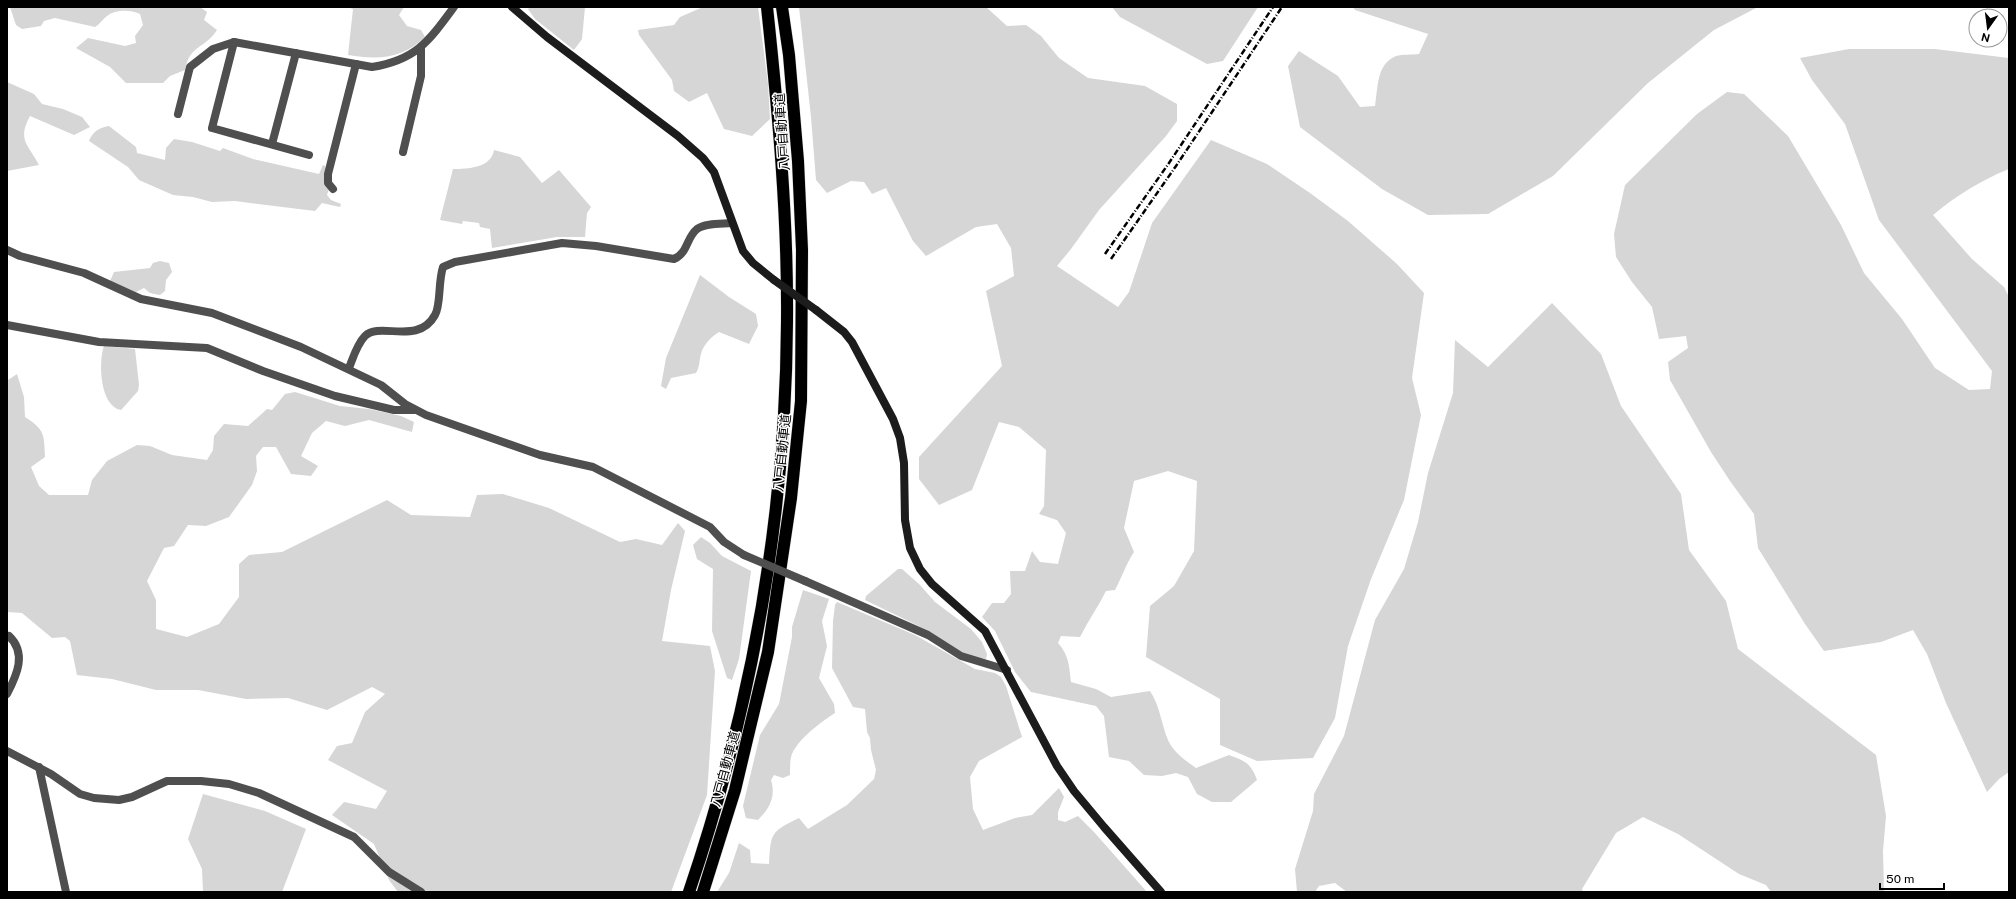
<svg xmlns="http://www.w3.org/2000/svg" width="2016" height="899" viewBox="0 0 2016 899" font-family="'Public Sans','Noto Sans JP',sans-serif">
  <rect width="100%" height="100%" fill="#fff"/>
  <g fill="#d6d6d6">
    <path d="M10 7H200L207 12 204 20 217 30C205 49 190 44 185 70L170 76 163 83H126L110 67 76 48 88 38 125 46 136 43 135 36 143 25 140 14C130 10 116 9 107 16 103 19 100 24 95 27L55 18 44 21 41 26 22 29 16 25Z"/>
    <path d="M347 7H404L399 15 407 26 421 30 425 37C402 59 378 60 348 55L353 9Z"/>
    <polygon points="531,7 585,7 582,39 574,50 535,19 528,9"/>
    <polygon points="703,7 758,7 768,84 770,119 752,136 724,129 707,93 689,102 674,91 672,80 639,35 638,30 674,25 680,17"/>
    <path d="M799 7H986L1007 26 1026 25 1041 36 1059 58 1088 78 1145 86 1177 104V121L1166 136 1099 210 1071 249 1057 266 1118 307 1129 292 1152 223 1211 140 1267 164 1310 193 1348 221 1397 264 1424 293 1412 378 1421 415 1404 500 1371 579 1348 646 1335 718 1313 758 1257 761 1220 745V699L1146 657 1150 606 1174 586 1194 551 1197 481 1168 471 1134 481 1124 528 1134 552C1126 564 1122 577 1115 590L1106 591C1098 607 1088 621 1080 637L1061 636 1058 643C1069 655 1069 666 1071 682L1096 689 1111 697 1150 691C1160 706 1161 723 1168 740 1173 752 1186 761 1196 768L1229 755C1245 761 1251 763 1257 780L1231 802H1212L1197 794 1188 777 1176 773 1162 776 1144 775 1129 761 1109 757 1104 716 1096 706 1031 692 1015 672 995 631 982 617 992 603H1004L1011 594 1010 571H1025L1032 551 1040 562 1058 564 1066 533 1057 520 1039 514 1044 506 1046 450 1019 427 999 422 972 490 939 505 919 479V457L1002 366 986 291 1014 276 1011 248 997 224 976 227 926 256 913 241 886 188 872 194 864 182 851 181 827 193 816 180 811 117Z"/>
    <polygon points="1112,7 1258,7 1223,61 1207,64 1120,17"/>
    <path d="M1353 7H1758L1714 30 1648 83 1553 176 1488 214 1428 215 1382 189 1300 127 1288 66 1299 51 1338 76 1360 107 1375 106C1378 89 1376 64 1396 56 1402 54 1412 55 1419 54L1428 34 1355 10Z"/>
    <path d="M1849 49H1935L2009 58V169C1981 180 1956 196 1933 215L1972 259 2004 287 2009 297V772L1999 779 1987 792 1946 703 1927 654 1913 630 1881 642 1824 651 1805 624 1758 548 1754 514 1730 481 1711 452 1670 380 1668 362 1688 348 1686 336 1659 339 1652 307 1632 282 1616 257 1614 234 1625 185 1697 114 1727 92 1744 94 1788 136 1841 225 1864 273 1902 319 1935 368 1969 390 1990 389 1992 371 1879 220 1845 124 1812 80 1800 58Z"/>
    <path d="M7 82 34 94 42 104 63 109 82 117 90 127 74 135 30 116C17 140 28 144 39 165L7 171Z"/>
    <path d="M109 126 136 147 137 153 165 160 166 148 174 139 192 142 220 151 223 148 253 159 319 174 323 165 325 166 329 189 327 195 331 200 341 204 340 207 322 203 315 211 235 201 212 202 193 197 173 195 139 180 128 167 89 141C93 131 99 128 109 126Z"/>
    <path d="M494 150 520 157 542 183 559 170 591 207 587 213 585 237H557L492 248 490 229 480 227 479 223 463 221 462 224 440 220 453 169C468 169 491 168 494 150Z"/>
    <polygon points="160,261 169,263 172,272 166,280 165,291 160,295 150,293 144,288 136,292 110,281 114,272 150,268 153,263"/>
    <path d="M700 275 729 297 756 314 758 326 749 344 719 332C711 337 703 345 701 354 699 361 700 366 696 373L671 378 666 389 661 386 666 358Z"/>
    <polygon points="1552,303 1601,354 1621,406 1681,494 1689,550 1726,601 1738,649 1876,755 1886,816 1883,851 1884,892 1771,892 1766,885 1739,874 1678,834 1643,817 1616,833 1582,889 1583,892 1347,892 1335,883 1319,886 1315,892 1297,892 1295,869 1313,811 1314,794 1344,736 1375,620 1404,569 1418,522 1428,473 1453,393 1455,340 1488,367"/>
    <path d="M104 346 135 349 139 385 138 391 121 410C100 407 98 362 104 346Z"/>
    <path d="M17 374 24 397 25 417C45 430 44 434 45 457L31 467 39 486 49 495H88L92 480 107 461 137 445 150 446 172 455 207 460 213 450 214 436 224 424 248 426 267 409 272 410 285 394 295 392 340 406 369 409 401 416 414 422 412 432 369 420 345 426 326 421 312 433 301 456 318 466 311 476 291 474 276 447H263L256 456 257 471 252 485 229 517 206 526 188 525 174 546 164 548 147 581 156 600V629L187 637 219 624 239 597V564L249 555 282 552 387 500 411 515 470 517 477 495 503 494 549 508 620 542 636 539 662 545 678 523 685 531 671 590 662 641 710 646 715 671 707 795 671 892H398L389 880 374 844 332 815 344 802 376 809 387 791 328 760 337 746 352 743 365 712 385 694 372 687 327 710 288 698 246 699 198 690H156L112 679 77 675 70 641 65 637 52 638 22 613 7 612V382L8 380Z"/>
    <polygon points="701,537 710,543 722,556 751,571 739,659 732,680 727,678 712,631 713,569 697,559 693,545"/>
    <polygon points="898,569 902,569 920,585 935,602 971,629 982,642 987,654 986,659 964,655 929,631 865,600 866,596"/>
    <path d="M803 590 829 599 822 621 827 646 819 678 834 704 835 713C821 722 796 740 791 757 790 762 790 769 790 775L783 778 774 775 771 780C776 796 770 808 758 820L746 818 743 806 760 735 779 704 792 637V627Z"/>
    <path d="M837 602 915 635 975 669 995 673 1001 677 1006 686 1022 737 979 761 970 777 973 809 983 830 1015 818 1032 815 1059 788 1064 797 1058 812V820L1065 822 1078 816 1094 832 1147 892H717L729 873 739 843 750 850 751 863 769 864C771 833 770 832 799 818L808 829 847 805 874 779 876 770 871 750 870 738 867 732 865 709 853 707 832 668 833 621 835 605Z"/>
    <polygon points="203,794 265,811 306,829 282,892 203,892 202,869 188,839"/>
  </g>
  <g fill="none" stroke-linecap="round" stroke-linejoin="round">
    <defs>
      <g id="highway">
        <path d="M689 892C751 709 786 515 787 322 788 217 778 111 767 7"/>
        <polyline points="703,892 735,790 768,652 791,498 801,401 802,250 798,161 789,55 782,7"/>
      </g>
    </defs>
    <use href="#highway" stroke="#dbdbdb" stroke-width="13"/>
    <g stroke="#4f4f4f" stroke-width="8">
      <polyline points="234,42 212,128 309,155"/>
      <path d="M178 114 190 67 213 49 234 42 372 67C416 60 429 41 454 7"/>
      <polyline points="272,144 296,53"/>
      <polyline points="403,152 421,76 421,47"/>
      <polyline points="333,189 328,183 328,174 356,64"/>
      <polyline points="7,250 20,256 84,273 141,299 212,313 301,347 381,385 405,404 426,415 540,455 593,467 710,527 724,542 744,555"/>
      <polyline points="7,325 99,342 207,348 263,371 335,396 394,410 414,410"/>
      <path d="M349 368C353 358 357 344 365 336 380 321 418 346 435 315 441 305 438 282 443 267L455 262 562 243 596 246 674 259C688 253 686 238 697 229 705 223 722 224 732 223"/>
      <polyline points="805,581 928,635 961,656 1007,670"/>
      <path d="M7 694C17 675 27 653 9 636"/>
      <polyline points="7,751 51,774 80,794 94,798 119,800 132,797 167,781 201,781 229,784 259,793 354,837 389,872 421,892"/>
      <polyline points="39,767 66,892"/>
    </g>
    <g stroke="#1c1c1c" stroke-width="8">
      <polyline points="512,7 547,37 678,136 703,158 714,172 743,251 753,263 774,280"/>
      <polyline points="816,310 844,332 852,342 893,419 900,438 904,463 905,520 910,548 920,569 932,584 985,631 1057,766 1074,791 1104,827 1161,892"/>
    </g>
    <use href="#highway" stroke="#000" stroke-width="12"/>
    <g stroke="#000" stroke-width="2.5" stroke-dasharray="6 2 1 2" stroke-linecap="butt">
      <polyline points="1105,254 1169,163 1273,7"/>
      <polyline points="1111,259 1176,166 1282,7"/>
    </g>
    <polyline stroke="#4f4f4f" stroke-width="8" points="744,555 805,581"/>
    <polyline stroke="#1c1c1c" stroke-width="8" points="774,280 816,310"/>
  </g>
  <g text-anchor="middle" dominant-baseline="central" stroke-width="3" stroke-linejoin="round" paint-order="stroke">
    <g font-size="13" fill="#000" stroke="#fff">
      <text transform="translate(782 132) rotate(-94)">八戸自動車道</text>
      <text transform="translate(782 453) rotate(-84)">八戸自動車道</text>
      <text transform="translate(725 769) rotate(-75)">八戸自動車道</text>
    </g>
  </g>
  <rect width="2016" height="899" fill="none" stroke="#000000" stroke-width="16"/>
  <g transform="translate(1988 28) rotate(194)"><circle r="19" fill="#ffffff" stroke="#999999"/>
  <path d="M0-3L7 15L0 10L-7 15Z" fill="#000000"/>
  <text y="-6" font-size="11" font-weight="bold" text-anchor="middle" fill="#000000">N</text>
  </g>
  <path d="M1880 883v6h64v-6" fill="none" stroke="#000000" stroke-width="2"/>
  <text x="1886" y="883" font-size="12" fill="#000000" stroke="#ffffff" stroke-width="3" paint-order="stroke">50 m</text>
</svg>
